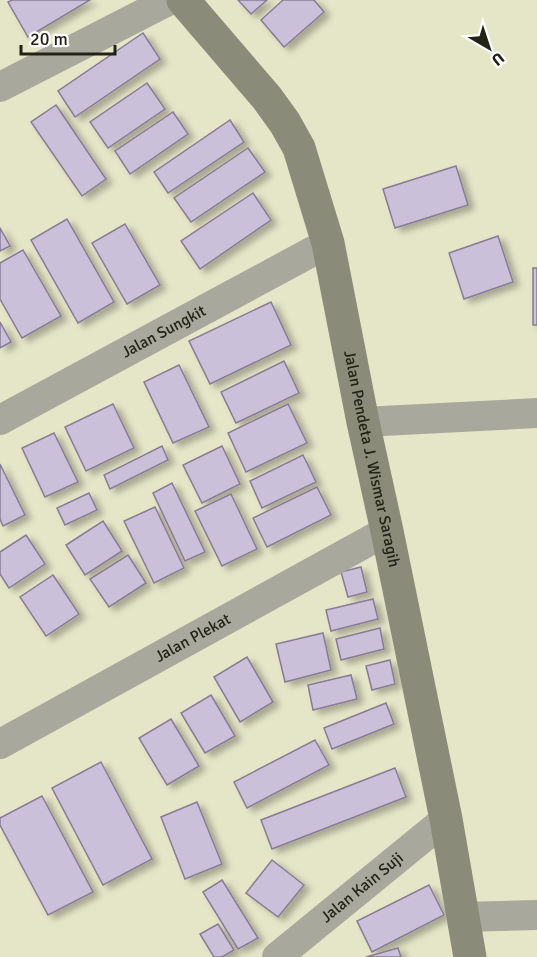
<svg xmlns="http://www.w3.org/2000/svg" width="537" height="957" viewBox="0 0 537 957" font-family="Signika,sans-serif">
  <defs>
    <filter id="shadow"><feDropShadow dx="6" dy="4" stdDeviation="3" flood-color="#0004"/></filter>
  </defs>
  <rect width="100%" height="100%" fill="#e5e5c8"/>
  <g fill="#cbc0d9" stroke="#877c94" stroke-width="1.5" filter="url(#shadow)">
    <polygon points="12,0 90,0 28,37 8,2"/>
    <polygon points="238,0 267,0 251,14"/>
    <polygon points="283,0 314,0 324,12 284,47 261,20"/>
    <polygon points="143,33 160,59 75,117 58,91"/>
    <polygon points="147,83 165,109 108,148 90,122"/>
    <polygon points="56,105 106,179 82,196 31,122"/>
    <polygon points="173,112 188,134 130,174 115,151"/>
    <polygon points="230,120 244,142 168,193 154,172"/>
    <polygon points="248,148 265,172 191,222 174,198"/>
    <polygon points="456,166 468,205 395,228 383,189"/>
    <polygon points="253,193 271,220 200,269 181,241"/>
    <polygon points="67,219 114,302 78,323 31,240"/>
    <polygon points="125,224 160,285 127,304 92,243"/>
    <polygon points="0,228 10,246 0,251"/>
    <polygon points="498,236 513,282 464,299 449,253"/>
    <polygon points="23,250 61,316 22,338 0,299 0,263"/>
    <rect x="533" y="268" width="4" height="57"/>
    <polygon points="271,302 291,345 210,384 189,341"/>
    <polygon points="0,322 11,342 0,348"/>
    <polygon points="284,361 299,393 236,423 221,392"/>
    <polygon points="179,365 209,427 173,443 144,382"/>
    <polygon points="113,404 134,448 86,471 65,427"/>
    <polygon points="288,404 307,443 246,472 228,433"/>
    <polygon points="54,433 78,482 45,497 22,448"/>
    <polygon points="162,446 168,460 110,489 104,475"/>
    <polygon points="222,446 240,484 202,503 183,465"/>
    <polygon points="303,455 316,482 262,508 250,481"/>
    <polygon points="0,464 25,515 3,526 0,519"/>
    <polygon points="172,483 205,552 185,561 153,493"/>
    <polygon points="317,487 331,515 267,547 253,518"/>
    <polygon points="89,493 97,510 65,525 57,508"/>
    <polygon points="231,494 257,549 222,566 195,511"/>
    <polygon points="155,507 184,568 154,583 124,521"/>
    <polygon points="103,521 122,551 85,575 66,545"/>
    <polygon points="26,535 45,564 9,588 0,574 0,552"/>
    <polygon points="128,555 146,583 109,607 90,579"/>
    <polygon points="361,567 367,592 348,597 341,572"/>
    <polygon points="53,575 79,614 46,636 20,597"/>
    <polygon points="373,599 378,619 331,631 326,610"/>
    <polygon points="380,628 384,649 341,660 336,639"/>
    <polygon points="323,633 331,670 285,682 276,644"/>
    <polygon points="247,657 273,702 240,722 214,677"/>
    <polygon points="390,660 395,684 372,690 366,666"/>
    <polygon points="351,675 357,699 313,710 308,685"/>
    <polygon points="211,695 235,736 205,753 181,713"/>
    <polygon points="386,703 394,724 332,749 324,728"/>
    <polygon points="171,719 199,766 167,785 139,738"/>
    <polygon points="315,740 329,765 247,808 234,782"/>
    <polygon points="101,762 152,859 103,885 52,788"/>
    <polygon points="395,768 406,797 272,849 261,820"/>
    <polygon points="42,796 93,892 48,915 0,825 0,818"/>
    <polygon points="197,802 222,864 185,879 161,817"/>
    <polygon points="272,860 304,885 278,917 246,893"/>
    <polygon points="222,880 258,938 238,949 203,892"/>
    <polygon points="429,885 444,915 372,952 357,921"/>
    <polygon points="218,924 234,950 222,957 214,957 200,934"/>
    <polygon points="398,948 401,957 366,957"/>
  </g>
  <g fill="none" stroke-linecap="round" stroke-linejoin="round">
    <g stroke="#a8a89c" stroke-width="30">
      <polyline points="0,87 170,0"/>
      <path id="s1" d="M0 420 328 243"/>
      <polyline points="363,422 537,413"/>
      <path id="s2" d="M0 744 387 531"/>
      <polyline points="463,917 537,915"/>
      <path id="s3" d="M277 957 446 819"/>
    </g>
    <path stroke="#8b8b79" stroke-width="33" id="s4" d="M183 0 267 98 285 123 299 148 328 243 363 422 387 531 446 819 470 957"/>
  </g>
  <g text-anchor="middle" dominant-baseline="central" stroke-width="6" stroke-linejoin="round" paint-order="stroke">
    <g font-size="16" fill="#222217" stroke="#fff">
      <text stroke="none"><textPath href="#s1" startOffset="186">Jalan Sungkit</textPath></text>
      <text stroke="none"><textPath href="#s4" startOffset="508">Jalan Pendeta J. Wismar Saragih</textPath></text>
      <text stroke="none"><textPath href="#s2" startOffset="220">Jalan Plekat</textPath></text>
      <text stroke="none"><textPath href="#s3" startOffset="110">Jalan Kain Suji</textPath></text>
    </g>
  </g>
  <g transform="translate(489 48) rotate(141)" stroke="#ffffff" stroke-width="4.5" paint-order="stroke">
  <path d="M0-4.5L10 22L0 15L-10 22Z" fill="#222217"/>
  <text y="-9" font-size="16" font-weight="bold" text-anchor="middle" fill="#222217">U</text>
  </g>
  <path d="M21 45v9h94v-9" fill="none" stroke="#222217" stroke-width="3"/>
  <text x="30" y="45" font-size="18" fill="#222217" stroke="#ffffff" stroke-width="4.5" paint-order="stroke">20 m</text>
</svg>
